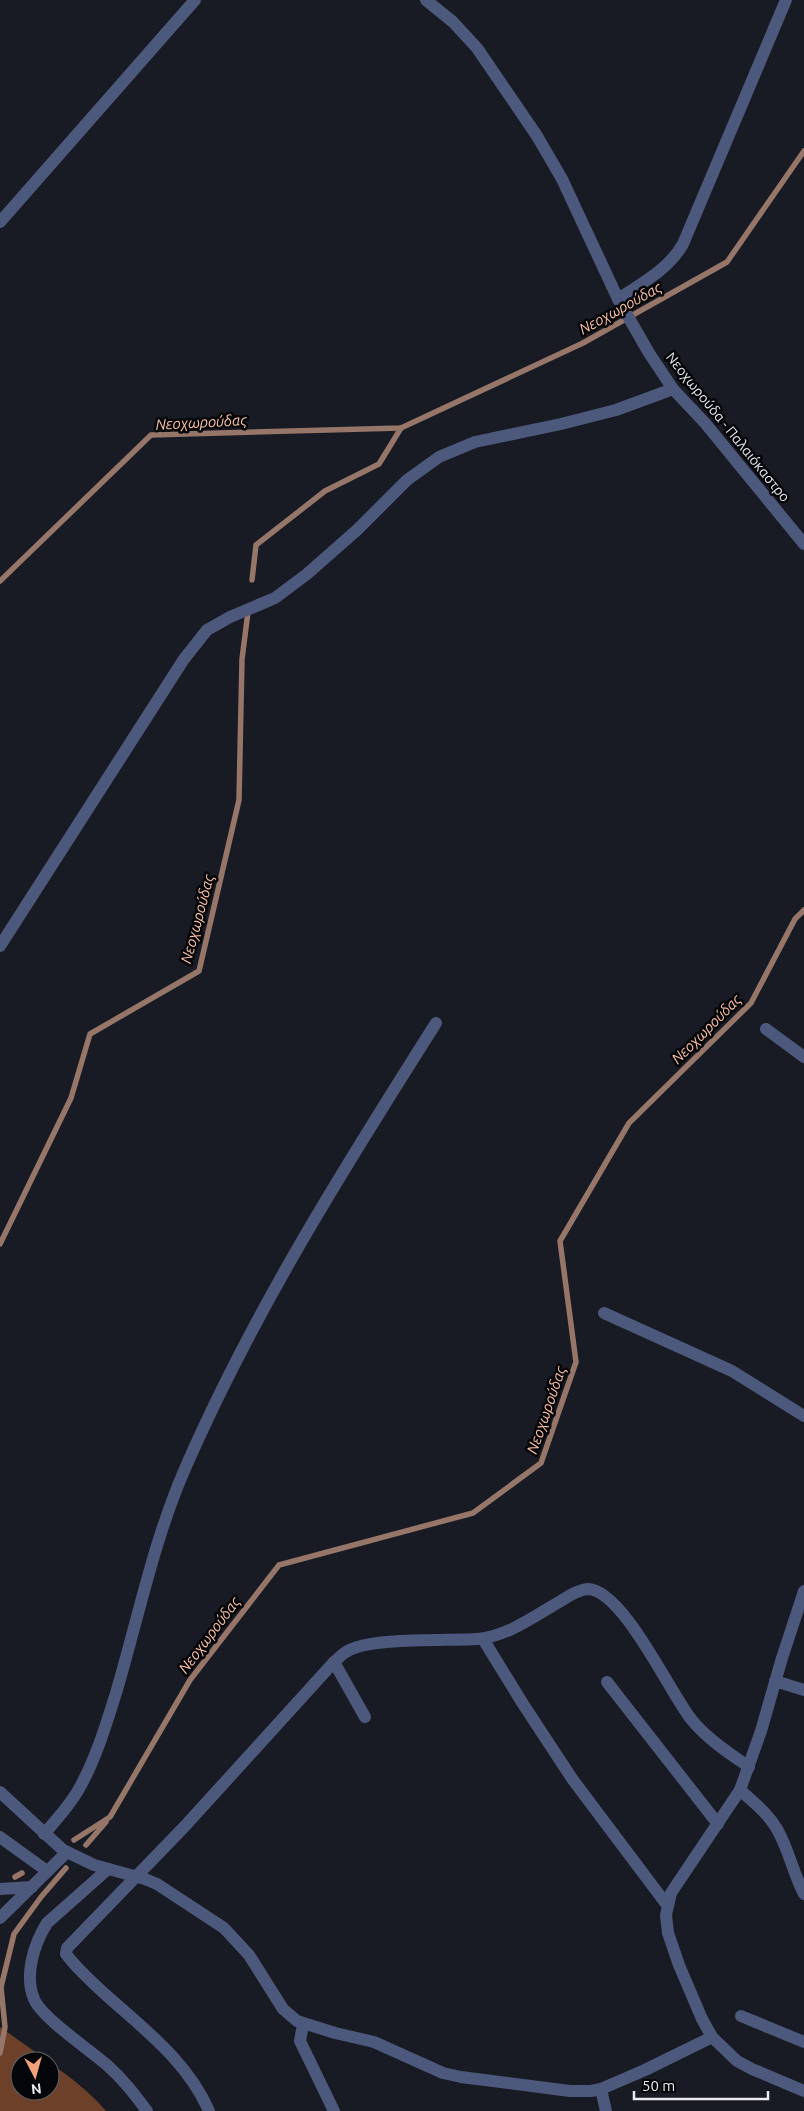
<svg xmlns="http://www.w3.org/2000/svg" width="804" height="2111" viewBox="0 0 804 2111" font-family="Ubuntu,sans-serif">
  <rect width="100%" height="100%" fill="#181b23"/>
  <path fill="#6d402a" d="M0 2027 48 2061H20V2091H50V2063C70 2077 90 2092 106 2111H0Z"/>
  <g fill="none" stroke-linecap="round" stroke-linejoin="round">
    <g stroke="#957668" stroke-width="5.5">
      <polyline points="252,580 256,545 325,491 379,464 401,428"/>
      <polyline points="0,581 151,435 401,428 583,343 727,262 804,151"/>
      <polyline points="0,1244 71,1098 90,1034 199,971 239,800 242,659 248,612"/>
      <polyline points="74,1840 110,1817 190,1680 279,1565 473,1513 541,1463 576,1362 560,1241 629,1123 751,1003 795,919 804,910"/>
      <polyline points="86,1845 106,1822"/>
      <polyline points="15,1877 22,1873"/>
      <polyline points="0,2053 5,2027 1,1987 14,1934 41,1897 66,1868"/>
    </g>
    <g stroke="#4d597c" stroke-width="12">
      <polyline points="0,222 195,0"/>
      <path d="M618 299C642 283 668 270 683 244L786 0"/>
      <polyline points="0,946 184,659 207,630 230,617 275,598 307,574 357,530 407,480 439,457 475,442 561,424 616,410 673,389"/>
      <polyline points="766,1029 804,1057"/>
      <polyline points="604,1313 732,1371 804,1416"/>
      <polyline points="804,1591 782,1658 761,1731 740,1790 671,1893 666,1915 668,1933 679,1965 702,2019 712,2037 737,2061 752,2069 804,2091"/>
      <polyline points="483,1639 523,1704 573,1780 667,1905"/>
      <polyline points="334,1662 365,1717"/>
      <polyline points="775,1681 804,1690"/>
      <polyline points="607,1682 718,1824"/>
      <path d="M740 1790C753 1802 768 1813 777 1829 789 1850 793 1873 804 1894"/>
      <polyline points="0,1792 63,1850 94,1865 145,1879 157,1884 224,1928 249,1955 283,2009 297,2021 335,2033 374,2042 443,2073 461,2077 570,2091 591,2091 601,2089 645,2070 712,2037"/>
      <path d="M44 1834C57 1819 71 1804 80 1787 96 1758 106 1725 116 1693 138 1619 153 1543 184 1471 252 1314 344 1168 436 1023"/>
      <polyline points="0,1837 47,1871"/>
      <path d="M108 1869 47 1923C34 1944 24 1975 34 1999 42 2018 90 2050 107 2065 123 2079 135 2095 147 2111"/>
      <polyline points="0,1889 32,1887"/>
      <polyline points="0,1918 67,1852"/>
      <polyline points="741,2016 804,2042"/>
      <polyline points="305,2025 302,2030 300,2041 334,2111"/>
      <polyline points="601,2089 606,2111"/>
      <path d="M209 2111C188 2062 144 2029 106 1995 92 1982 77 1969 66 1954L67 1948 185 1826 334 1662C338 1659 342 1654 346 1652 368 1637 448 1641 477 1639 506 1637 535 1616 559 1602 567 1597 577 1590 587 1589 622 1588 670 1693 691 1719 706 1738 729 1753 749 1767"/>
    </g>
    <polyline stroke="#4d597c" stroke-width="12" points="426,0 453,22 477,48 537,136 562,179 618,299 649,353 673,389 705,423 804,544"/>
  </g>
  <g text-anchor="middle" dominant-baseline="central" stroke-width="5" stroke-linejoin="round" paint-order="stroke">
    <g font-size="14" fill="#eaecf2" stroke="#050609">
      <text transform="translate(728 427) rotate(51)">Νεοχωρούδα - Παλαιόκαστρο</text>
    </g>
    <g font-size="15" font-style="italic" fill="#fcbfa2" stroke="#050609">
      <text transform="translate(620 308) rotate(-29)">Νεοχωρούδας</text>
      <text transform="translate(201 422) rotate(-3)">Νεοχωρούδας</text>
      <text transform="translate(197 919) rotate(-75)">Νεοχωρούδας</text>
      <text transform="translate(706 1029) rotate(-45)">Νεοχωρούδας</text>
      <text transform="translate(546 1410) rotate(-71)">Νεοχωρούδας</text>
      <text transform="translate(209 1635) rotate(-53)">Νεοχωρούδας</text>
    </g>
  </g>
  <g transform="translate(35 2076) rotate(174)"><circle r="24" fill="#050609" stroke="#616266"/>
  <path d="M0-4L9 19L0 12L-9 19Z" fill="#f1a27b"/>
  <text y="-8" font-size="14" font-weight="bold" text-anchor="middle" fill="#eaecf2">N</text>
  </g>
  <path d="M634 2091v8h134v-8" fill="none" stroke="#eaecf2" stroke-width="2.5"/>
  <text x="642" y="2091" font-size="15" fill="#eaecf2" stroke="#050609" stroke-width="4" paint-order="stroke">50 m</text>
</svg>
